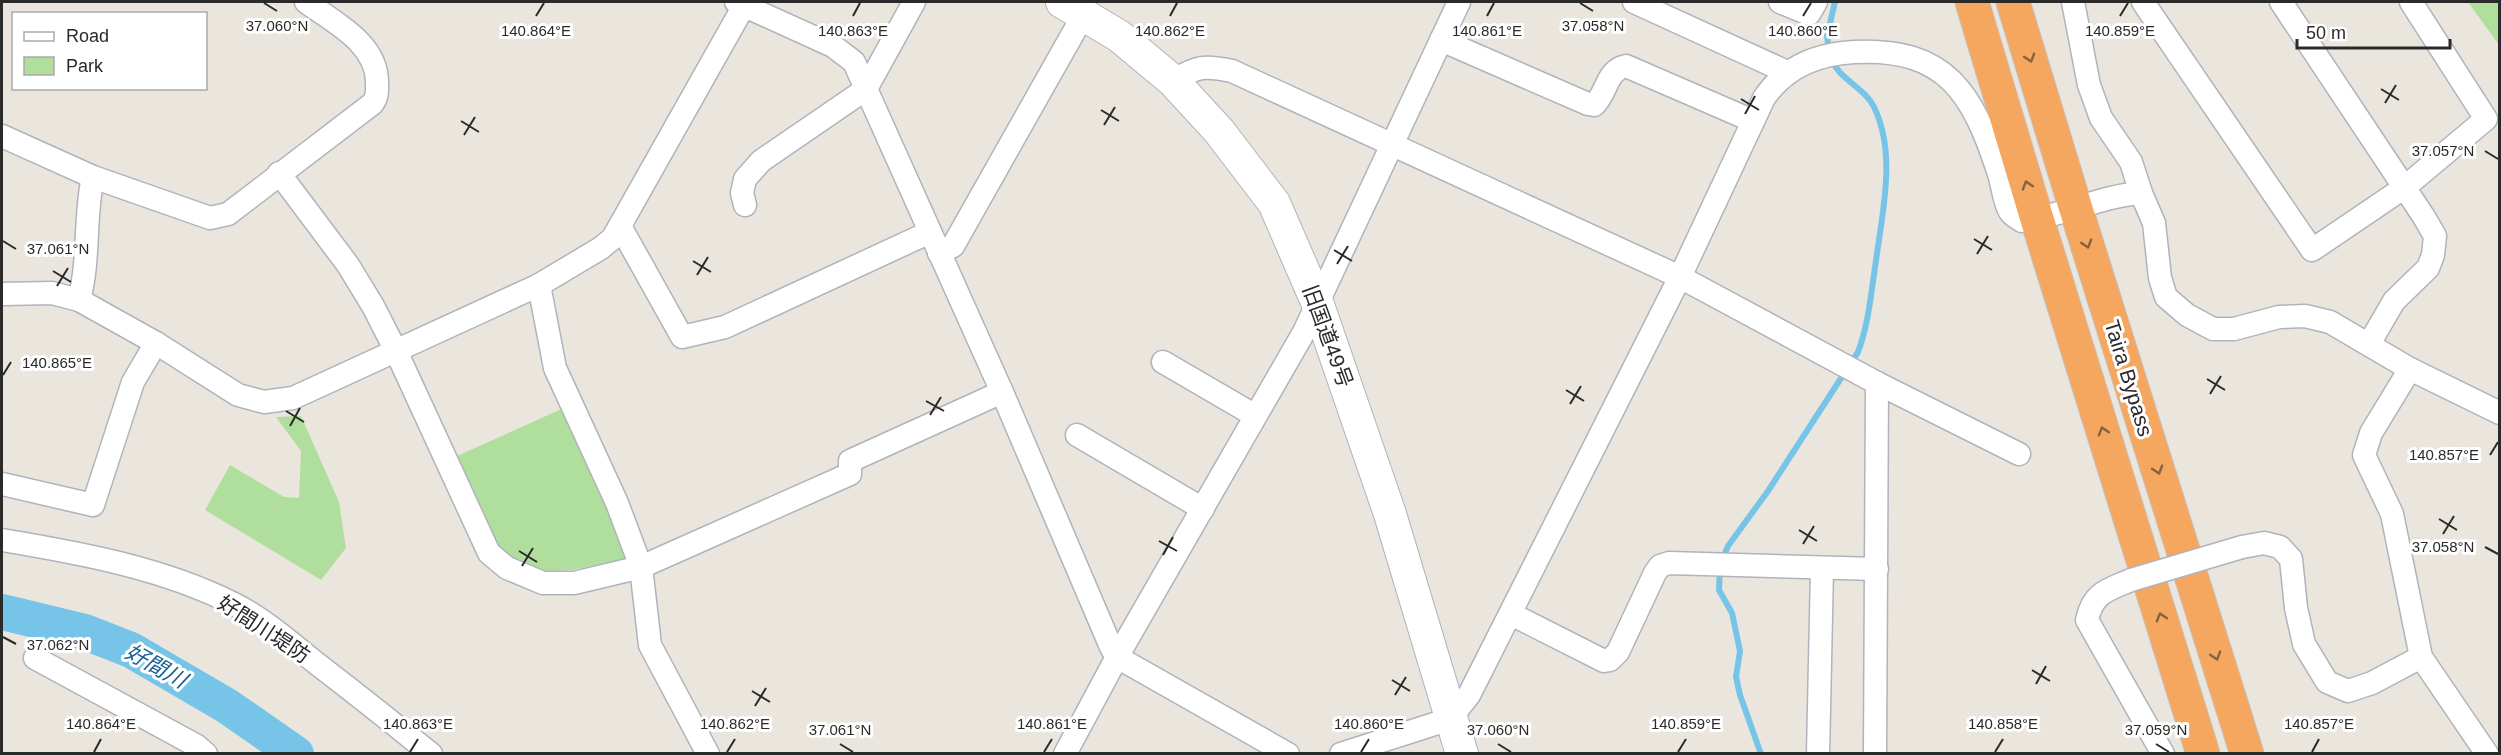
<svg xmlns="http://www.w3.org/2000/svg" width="2501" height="755" viewBox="0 0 2501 755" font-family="Arial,'Noto Sans JP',sans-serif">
  <rect width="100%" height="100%" fill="#ebe6dd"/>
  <g fill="#b0df9d">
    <polygon points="2468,2 2499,2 2499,45"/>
    <polygon points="566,407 628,553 624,559 571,570 544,571 513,558 498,545 457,456"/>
    <polygon points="301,416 339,502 346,548 321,580 205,510 230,465 284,497 299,498 301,451 276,417"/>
  </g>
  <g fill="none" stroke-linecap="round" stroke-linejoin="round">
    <g stroke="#76c4e7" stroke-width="6">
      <polyline points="1829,50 1827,36 1835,2"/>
      <path d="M1761 754 1740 695 1736 677 1740 651 1732 613 1719 590 1720 565 1728 546 1768 491 1858 352C1869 323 1871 292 1876 261 1882 213 1897 154 1874 107 1865 88 1839 79 1832 60"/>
    </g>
    <polyline stroke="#76c4e7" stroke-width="36" points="2,612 85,632 131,650 227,706 296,754"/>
    <defs>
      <g id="street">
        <polyline points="736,2 833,46 854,62 1002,392 1111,647 1117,657 1288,754"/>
        <polyline points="1634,2 1787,72"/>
        <polyline points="1780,2 1809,14 1816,2"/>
        <polyline points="2073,2 2089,85 2101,118 2131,162 2141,193"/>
        <polyline points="2143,2 2312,250 2405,187 2486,119 2411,2"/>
        <polyline points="2281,2 2424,217 2435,236 2433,255 2428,268 2394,301 2369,344"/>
        <path d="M1441 40 1588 104 1594 105C1607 94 1606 70 1626 66L1753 121"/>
        <path d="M1173 81C1197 66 1205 65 1232 71L1680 277 1877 383 2019 454"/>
        <path d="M2 136 93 177 210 218 228 214 372 104C378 97 377 91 377 82 377 43 333 22 306 2"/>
        <polyline points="279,173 348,265 373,306 396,351 489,553 507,568 543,583 574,583 641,567 850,474 850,461 1002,392"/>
        <polyline points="745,205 742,193 745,179 761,161 866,89 914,2"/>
        <polyline points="620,226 682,337 725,327 930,232"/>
        <polyline points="939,253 953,246 1084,14"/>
        <polyline points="539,285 555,368 617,503 641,567 650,645 708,754"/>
        <polyline points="2,294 52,293 79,300 156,343 238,395 264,402 293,398 539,285 601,248 613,238 746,2"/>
        <path d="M79 300C90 259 84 217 93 177"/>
        <polyline points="1163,362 1254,415"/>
        <polyline points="2410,369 2371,433 2364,455 2392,514 2421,657 2487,754"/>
        <polyline points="1077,435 1203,509"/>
        <polyline points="2,484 93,505 133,382 156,343"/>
        <path d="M2 540C80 553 163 568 234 604 264 619 291 643 316 663 355 693 393 723 431 754"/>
        <polyline points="2242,547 2264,543 2280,547 2291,559 2296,608 2304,644 2327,682 2348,691 2372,683 2421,657"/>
        <path d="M2131 580C2108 590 2093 592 2087 620L2163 754"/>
        <polyline points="1511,614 1604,661 1610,660 1618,652 1655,573 1660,566 1669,563 1877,569"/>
        <polyline points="35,658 197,746 206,754"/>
        <polyline points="1065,754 1117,657 1304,332 1459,2"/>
        <path d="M1341 754 1450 719 1469 695 1680 277 1764 98C1785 67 1817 54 1854 52 1947 47 1973 94 1999 174 2002 183 2005 206 2011 213 2013 216 2019 219 2022 221 2063 216 2100 196 2141 193L2154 223 2160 278 2166 297 2187 315 2213 329H2234L2279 317 2305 316 2330 322 2410 369 2500 413"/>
        <polyline points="1818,754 1822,569"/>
        <polyline points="1875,754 1877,383"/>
      </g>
      <polyline id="secondary" points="1062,2 1119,36 1173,81 1219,131 1274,203 1317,302 1390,514 1462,754"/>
      <g id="highway">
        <polyline points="1972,2 2037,219 2203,754"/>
        <polyline points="2013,2 2075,206 2247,754"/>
      </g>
    </defs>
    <use href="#street" stroke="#b0b3bd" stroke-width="25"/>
    <use href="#secondary" stroke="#b0b3bd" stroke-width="34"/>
    <use href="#highway" stroke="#c3c3c3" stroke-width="35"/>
    <use href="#street" stroke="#fff" stroke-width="22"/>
    <use href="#secondary" stroke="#fff" stroke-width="32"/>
    <use href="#highway" stroke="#f5a75f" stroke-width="33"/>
    <defs>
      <polyline id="street-bridge" points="2131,580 2242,547"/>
    </defs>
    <use href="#street-bridge" stroke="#b0b3bd" stroke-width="25" stroke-linecap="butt"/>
    <use href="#street-bridge" stroke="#fff" stroke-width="22"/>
  </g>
  <defs><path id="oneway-chevron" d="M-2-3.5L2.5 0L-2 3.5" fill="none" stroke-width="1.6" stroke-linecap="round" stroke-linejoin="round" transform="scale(1.5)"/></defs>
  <g stroke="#856242">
    <use href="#oneway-chevron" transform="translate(2030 58) rotate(73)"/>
    <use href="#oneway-chevron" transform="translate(2027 185) rotate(-107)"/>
    <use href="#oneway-chevron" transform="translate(2087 244) rotate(73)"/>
    <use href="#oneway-chevron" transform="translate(2103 431) rotate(-107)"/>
    <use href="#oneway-chevron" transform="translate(2158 470) rotate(73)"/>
    <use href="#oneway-chevron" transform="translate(2161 617) rotate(-107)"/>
    <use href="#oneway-chevron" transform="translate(2216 656) rotate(73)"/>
  </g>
  <path fill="none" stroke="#2a2a2a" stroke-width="2" d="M264 3 277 11M1580 3 1593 11M536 16 544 3M853 16 860 3M1170 16 1177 3M1487 16 1494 3M1803 16 1811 3M2120 16 2128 3M2381 89 2399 100M1741 99 1759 110M2385 103 2396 85M1101 110 1119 121M1745 114 1755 96M461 121 479 132M1104 125 1115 107M464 135 475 117M2485 151 2498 159M1974 239 1992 250M3 241 16 249M1334 250 1352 261M1977 254 1988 236M693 261 711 272M1337 264 1348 246M53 271 71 282M697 275 708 257M57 286 68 268M3 375 11 362M2207 379 2225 390M1566 390 1584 401M2210 394 2221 376M926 401 944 411M1570 404 1581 386M286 411 304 422M930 415 941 397M290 426 300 408M2490 455 2498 442M2439 519 2457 530M1799 530 1817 541M2443 534 2454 516M1159 541 1177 551M1803 544 1814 526M2485 547 2498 554M519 551 537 562M1163 555 1173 537M522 566 533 548M3 637 16 644M2032 670 2050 681M1392 680 1410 691M2036 684 2046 666M752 691 770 702M1395 695 1406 677M755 706 766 688M840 744 853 752M1498 744 1511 752M2156 744 2169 752M94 752 101 739M410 752 418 739M727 752 735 739M1044 752 1052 739M1361 752 1369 739M1678 752 1686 739M1995 752 2003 739M2312 752 2319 739"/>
  <g text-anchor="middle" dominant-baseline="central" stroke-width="6" stroke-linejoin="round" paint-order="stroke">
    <g font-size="21" fill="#2a2a2a" stroke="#fff">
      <text transform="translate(1328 336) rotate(70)">旧国道49号</text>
      <text transform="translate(2129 378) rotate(73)">Taira Bypass</text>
      <text transform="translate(264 629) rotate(33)">好間川堤防</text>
    </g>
    <g font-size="22" font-style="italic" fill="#156193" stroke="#fff">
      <text transform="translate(156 666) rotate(29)">好間川</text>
    </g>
  </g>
  <g font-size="15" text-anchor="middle" fill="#2a2a2a" stroke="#fff" stroke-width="6" stroke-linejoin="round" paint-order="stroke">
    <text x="277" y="31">37.060°N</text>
    <text x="1593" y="31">37.058°N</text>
    <text x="536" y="36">140.864°E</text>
    <text x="853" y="36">140.863°E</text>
    <text x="1170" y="36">140.862°E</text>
    <text x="1487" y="36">140.861°E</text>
    <text x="1803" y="36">140.860°E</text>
    <text x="2120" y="36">140.859°E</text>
    <text x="2443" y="156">37.057°N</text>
    <text x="58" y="254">37.061°N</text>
    <text x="57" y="368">140.865°E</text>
    <text x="2444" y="460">140.857°E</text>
    <text x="2443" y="552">37.058°N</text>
    <text x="58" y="650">37.062°N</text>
    <text x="101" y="729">140.864°E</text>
    <text x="418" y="729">140.863°E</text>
    <text x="735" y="729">140.862°E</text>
    <text x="1052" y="729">140.861°E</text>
    <text x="1369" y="729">140.860°E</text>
    <text x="1686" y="729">140.859°E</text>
    <text x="2003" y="729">140.858°E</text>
    <text x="2319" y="729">140.857°E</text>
    <text x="840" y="735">37.061°N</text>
    <text x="1498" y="735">37.060°N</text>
    <text x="2156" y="735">37.059°N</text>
  </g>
  <rect width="2501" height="755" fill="none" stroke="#2a2a2a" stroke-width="6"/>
  <rect x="12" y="12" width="195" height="78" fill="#ffffff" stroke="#aaaaaa" stroke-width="1.5"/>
  <rect x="24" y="32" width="30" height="9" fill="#ffffff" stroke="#aaaaaa" stroke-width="1.5"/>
  <text x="66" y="42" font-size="18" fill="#2a2a2a">Road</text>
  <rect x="24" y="57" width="30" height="18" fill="#b0df9d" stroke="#aaaaaa" stroke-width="1.5"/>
  <text x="66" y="72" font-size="18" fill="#2a2a2a">Park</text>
  <path d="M2297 39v9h153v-9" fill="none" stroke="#2a2a2a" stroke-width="3"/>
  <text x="2306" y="39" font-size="18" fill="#2a2a2a" stroke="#ffffff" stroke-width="4.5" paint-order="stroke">50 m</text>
</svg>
